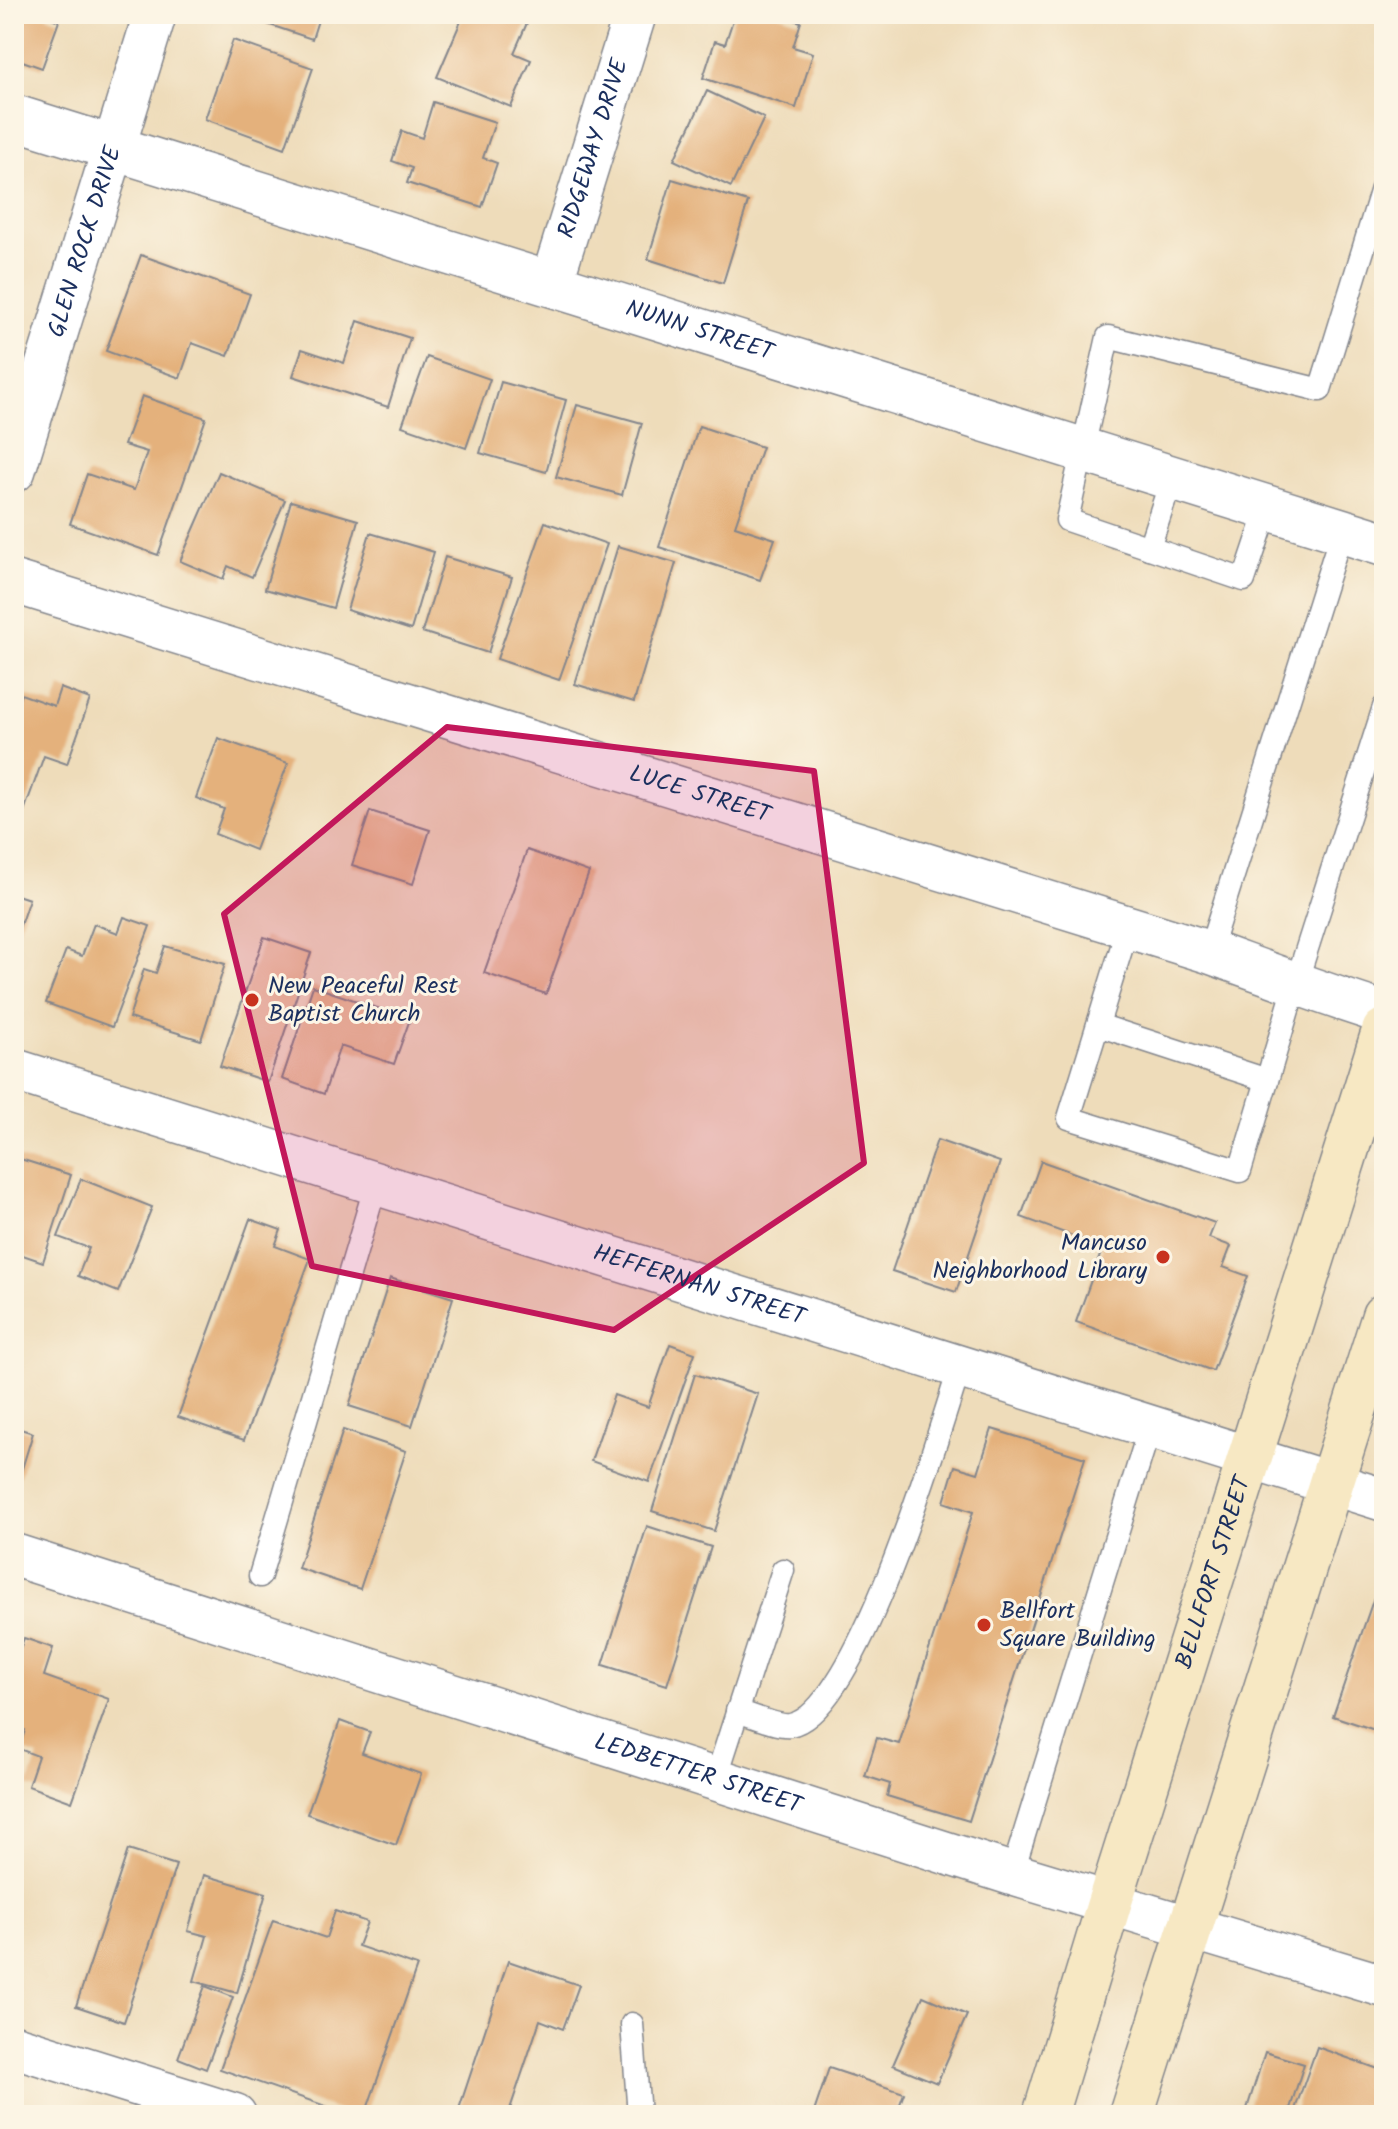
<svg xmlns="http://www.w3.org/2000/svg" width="1398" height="2129" viewBox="0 0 1398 2129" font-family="Kalam,sans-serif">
  <rect width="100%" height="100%" fill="#fcf5e5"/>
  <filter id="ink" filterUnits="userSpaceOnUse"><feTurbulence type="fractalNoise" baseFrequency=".0125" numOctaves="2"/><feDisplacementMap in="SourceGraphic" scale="16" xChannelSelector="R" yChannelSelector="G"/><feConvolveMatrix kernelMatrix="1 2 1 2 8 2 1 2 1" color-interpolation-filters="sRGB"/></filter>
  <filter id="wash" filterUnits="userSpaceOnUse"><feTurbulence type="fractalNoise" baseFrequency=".006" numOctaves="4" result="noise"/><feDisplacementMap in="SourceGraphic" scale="32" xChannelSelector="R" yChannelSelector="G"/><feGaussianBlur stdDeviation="1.8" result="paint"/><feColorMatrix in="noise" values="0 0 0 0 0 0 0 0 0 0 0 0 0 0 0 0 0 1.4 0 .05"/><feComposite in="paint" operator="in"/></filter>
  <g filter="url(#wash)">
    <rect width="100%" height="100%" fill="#eedcba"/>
    <g id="blocks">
      <g fill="#e4b17b">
        <polygon points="14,14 42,14 59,21 42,68 14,58"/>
        <polygon points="237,14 320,14 312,39"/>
        <polygon points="464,14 504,14 527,23 514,53 531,60 511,107 437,77"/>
        <polygon points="735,14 777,14 801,22 793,47 813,53 796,108 703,78 715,41 725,44"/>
        <polygon points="233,40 313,68 285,148 205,119"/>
        <polygon points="707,91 764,118 731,187 674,160"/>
        <polygon points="433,102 495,122 483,158 497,163 482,207 407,183 412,168 392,161 402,131 422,138"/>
        <polygon points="672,179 748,202 723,283 648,259"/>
        <polygon points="141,255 250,294 228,356 192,343 180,378 106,351"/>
        <polygon points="358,321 410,338 388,407 293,376 302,349 344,363"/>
        <polygon points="427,357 490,379 466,448 402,426"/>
        <polygon points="501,382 566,400 546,472 480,453"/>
        <polygon points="142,396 206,418 158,555 70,524 87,474 134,490 147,452 124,445"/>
        <polygon points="577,405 642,423 622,495 556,477"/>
        <polygon points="699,426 762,447 735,526 775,539 760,580 659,547"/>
        <polygon points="219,472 285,500 252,577 228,566 223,579 180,561"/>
        <polygon points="291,501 358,520 333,608 265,589"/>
        <polygon points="545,522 607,544 559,680 497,659"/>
        <polygon points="370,533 434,552 411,630 347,610"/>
        <polygon points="618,546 676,563 634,702 575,684"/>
        <polygon points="445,557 512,577 488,653 422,632"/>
        <polygon points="60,688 90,699 67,764 44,756 14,839 14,714 21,694 54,706"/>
        <polygon points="218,738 288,763 255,850 215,834 224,809 196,798"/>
        <polygon points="370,811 430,830 413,884 352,865"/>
        <polygon points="527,850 589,872 546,994 484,973"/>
        <polygon points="14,894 29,899 15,940 14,940"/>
        <polygon points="124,917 150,926 112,1027 46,1003 66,950 82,956 94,924 118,933"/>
        <polygon points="264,937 311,953 268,1082 220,1066"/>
        <polygon points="165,946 225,964 201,1040 129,1018 144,969 156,973"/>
        <polygon points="313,986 410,1019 394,1064 340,1046 324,1094 282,1079"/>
        <polygon points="937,1140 1000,1162 956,1292 892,1271"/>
        <polygon points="14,1157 71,1175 43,1262 14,1252"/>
        <polygon points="1041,1161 1215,1223 1209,1238 1231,1246 1223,1267 1248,1276 1213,1371 1076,1322 1103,1247 1021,1217"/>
        <polygon points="81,1179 152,1207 118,1292 78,1276 89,1248 58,1237"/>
        <polygon points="250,1219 281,1230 275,1246 310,1259 244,1440 178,1417"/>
        <polygon points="390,1278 453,1298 412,1426 349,1406"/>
        <polygon points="670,1344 695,1353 649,1482 591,1461 614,1395 648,1407"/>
        <polygon points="695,1374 758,1394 714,1531 652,1511"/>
        <polygon points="14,1427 33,1433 17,1485 14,1484"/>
        <polygon points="992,1429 1085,1458 969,1821 887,1796 890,1784 865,1776 877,1738 899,1744 973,1512 944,1502 955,1466 978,1473"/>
        <polygon points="343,1430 406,1451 360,1589 298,1568"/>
        <polygon points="647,1526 711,1547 667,1685 603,1665"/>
        <polygon points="1379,1583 1384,1584 1384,1733 1333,1716"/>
        <polygon points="24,1638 53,1648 44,1676 109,1699 72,1802 28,1786 38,1756 19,1749 25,1730 14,1726 14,1666"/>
        <polygon points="340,1721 370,1732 362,1753 421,1774 396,1845 307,1814"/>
        <polygon points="128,1850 176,1865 124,2022 76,2006"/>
        <polygon points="204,1875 266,1893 237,1993 194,1981 207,1936 188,1931"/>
        <polygon points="335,1911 367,1922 358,1946 417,1966 365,2115 351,2115 220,2069 273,1920 326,1938"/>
        <polygon points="508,1961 579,1985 563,2029 540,2020 508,2115 457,2115"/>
        <polygon points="205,1986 233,1997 206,2069 178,2058"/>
        <polygon points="923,1996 967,2015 937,2083 893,2065"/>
        <polygon points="1317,2047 1384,2071 1384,2115 1332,2113 1331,2115 1293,2115"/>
        <polygon points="1265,2052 1304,2064 1288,2115 1245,2115"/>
        <polygon points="829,2068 904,2093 896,2115 813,2115"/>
      </g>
    </g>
  </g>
  <g filter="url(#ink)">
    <use href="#blocks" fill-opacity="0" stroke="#84868c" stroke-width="2"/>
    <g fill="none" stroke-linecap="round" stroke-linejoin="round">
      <defs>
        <g id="service">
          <polyline points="1268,508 1244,580 1067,520 1108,337 1320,390 1384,182"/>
          <polyline points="1149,548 1172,478"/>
          <polyline points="1128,927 1069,1118 1240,1171 1296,983 1384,707"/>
          <polyline points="1209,952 1342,531"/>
          <polyline points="1098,1025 1267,1080"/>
          <polyline points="260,1576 376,1184"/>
          <path d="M737 1711C750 1715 779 1727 790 1725 857 1715 939 1431 960 1367"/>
          <polyline points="716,1778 783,1570"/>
          <polyline points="1012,1874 1150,1427"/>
          <polyline points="632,2024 639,2115"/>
        </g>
        <g id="minor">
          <path id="s1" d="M551 284 635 14"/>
          <path id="s2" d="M14 471 155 14"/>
          <path id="s3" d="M14 582 1209 952C1267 973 1325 995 1384 1013"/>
          <path id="s4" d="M14 1070 1384 1500"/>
          <path id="s5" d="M14 1555 1012 1874 1384 1986"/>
          <polyline points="14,2046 235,2115"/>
        </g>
        <g id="tertiary">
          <path id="s6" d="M14 117 1384 544"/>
        </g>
        <g id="secondary">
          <path id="s7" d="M1045 2115 1109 1904 1384 1031"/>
          <polyline points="1131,2115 1384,1316"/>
        </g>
      </defs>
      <use href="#service" stroke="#84868c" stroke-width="25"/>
      <use href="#minor" stroke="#84868c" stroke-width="45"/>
      <use href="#tertiary" stroke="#84868c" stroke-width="47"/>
      <use href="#secondary" stroke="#84868c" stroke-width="47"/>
      <use href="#service" stroke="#fff" stroke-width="22"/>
      <use href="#minor" stroke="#fff" stroke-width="42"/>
      <use href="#tertiary" stroke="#fff" stroke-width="44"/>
      <use href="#secondary" stroke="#f7e8c3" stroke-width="44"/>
    </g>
  </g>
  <path fill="#c2185b" fill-opacity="0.2" stroke="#c2185b" stroke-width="6" stroke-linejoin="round" d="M447 727 814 771 864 1163 614 1330 312 1266 224 914Z"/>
  <g fill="#c8321e" stroke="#fcf5e5" stroke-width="3">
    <circle cx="252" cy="1000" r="8"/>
    <circle cx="1163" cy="1257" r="8"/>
    <circle cx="984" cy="1625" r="8"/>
  </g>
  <g text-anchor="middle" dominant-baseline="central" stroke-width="6" stroke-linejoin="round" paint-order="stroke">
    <g font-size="24" fill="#1b2f5e" stroke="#fcf5e5">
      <text stroke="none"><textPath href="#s1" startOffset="142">RIDGEWAY DRIVE</textPath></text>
      <text stroke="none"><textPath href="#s2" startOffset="240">GLEN ROCK DRIVE</textPath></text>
      <text stroke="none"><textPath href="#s6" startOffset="718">NUNN STREET</textPath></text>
      <text stroke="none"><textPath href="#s3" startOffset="718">LUCE STREET</textPath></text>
      <text stroke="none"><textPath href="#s4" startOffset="718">HEFFERNAN STREET</textPath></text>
      <text stroke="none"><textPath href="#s7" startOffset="568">BELLFORT STREET</textPath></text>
      <text stroke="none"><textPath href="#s5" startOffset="718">LEDBETTER STREET</textPath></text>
    </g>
    <g font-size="24" fill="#1b2f5e" stroke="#fcf5e5" text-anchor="start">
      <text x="268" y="986">New Peaceful Rest<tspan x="268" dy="28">Baptist Church</tspan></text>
      <text x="1147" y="1243" text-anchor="end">Mancuso<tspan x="1147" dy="28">Neighborhood Library</tspan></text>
      <text x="1000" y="1611">Bellfort<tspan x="1000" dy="28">Square Building</tspan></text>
    </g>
  </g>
  <rect width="1398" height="2129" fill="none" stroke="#fcf5e5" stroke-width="48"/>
</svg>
